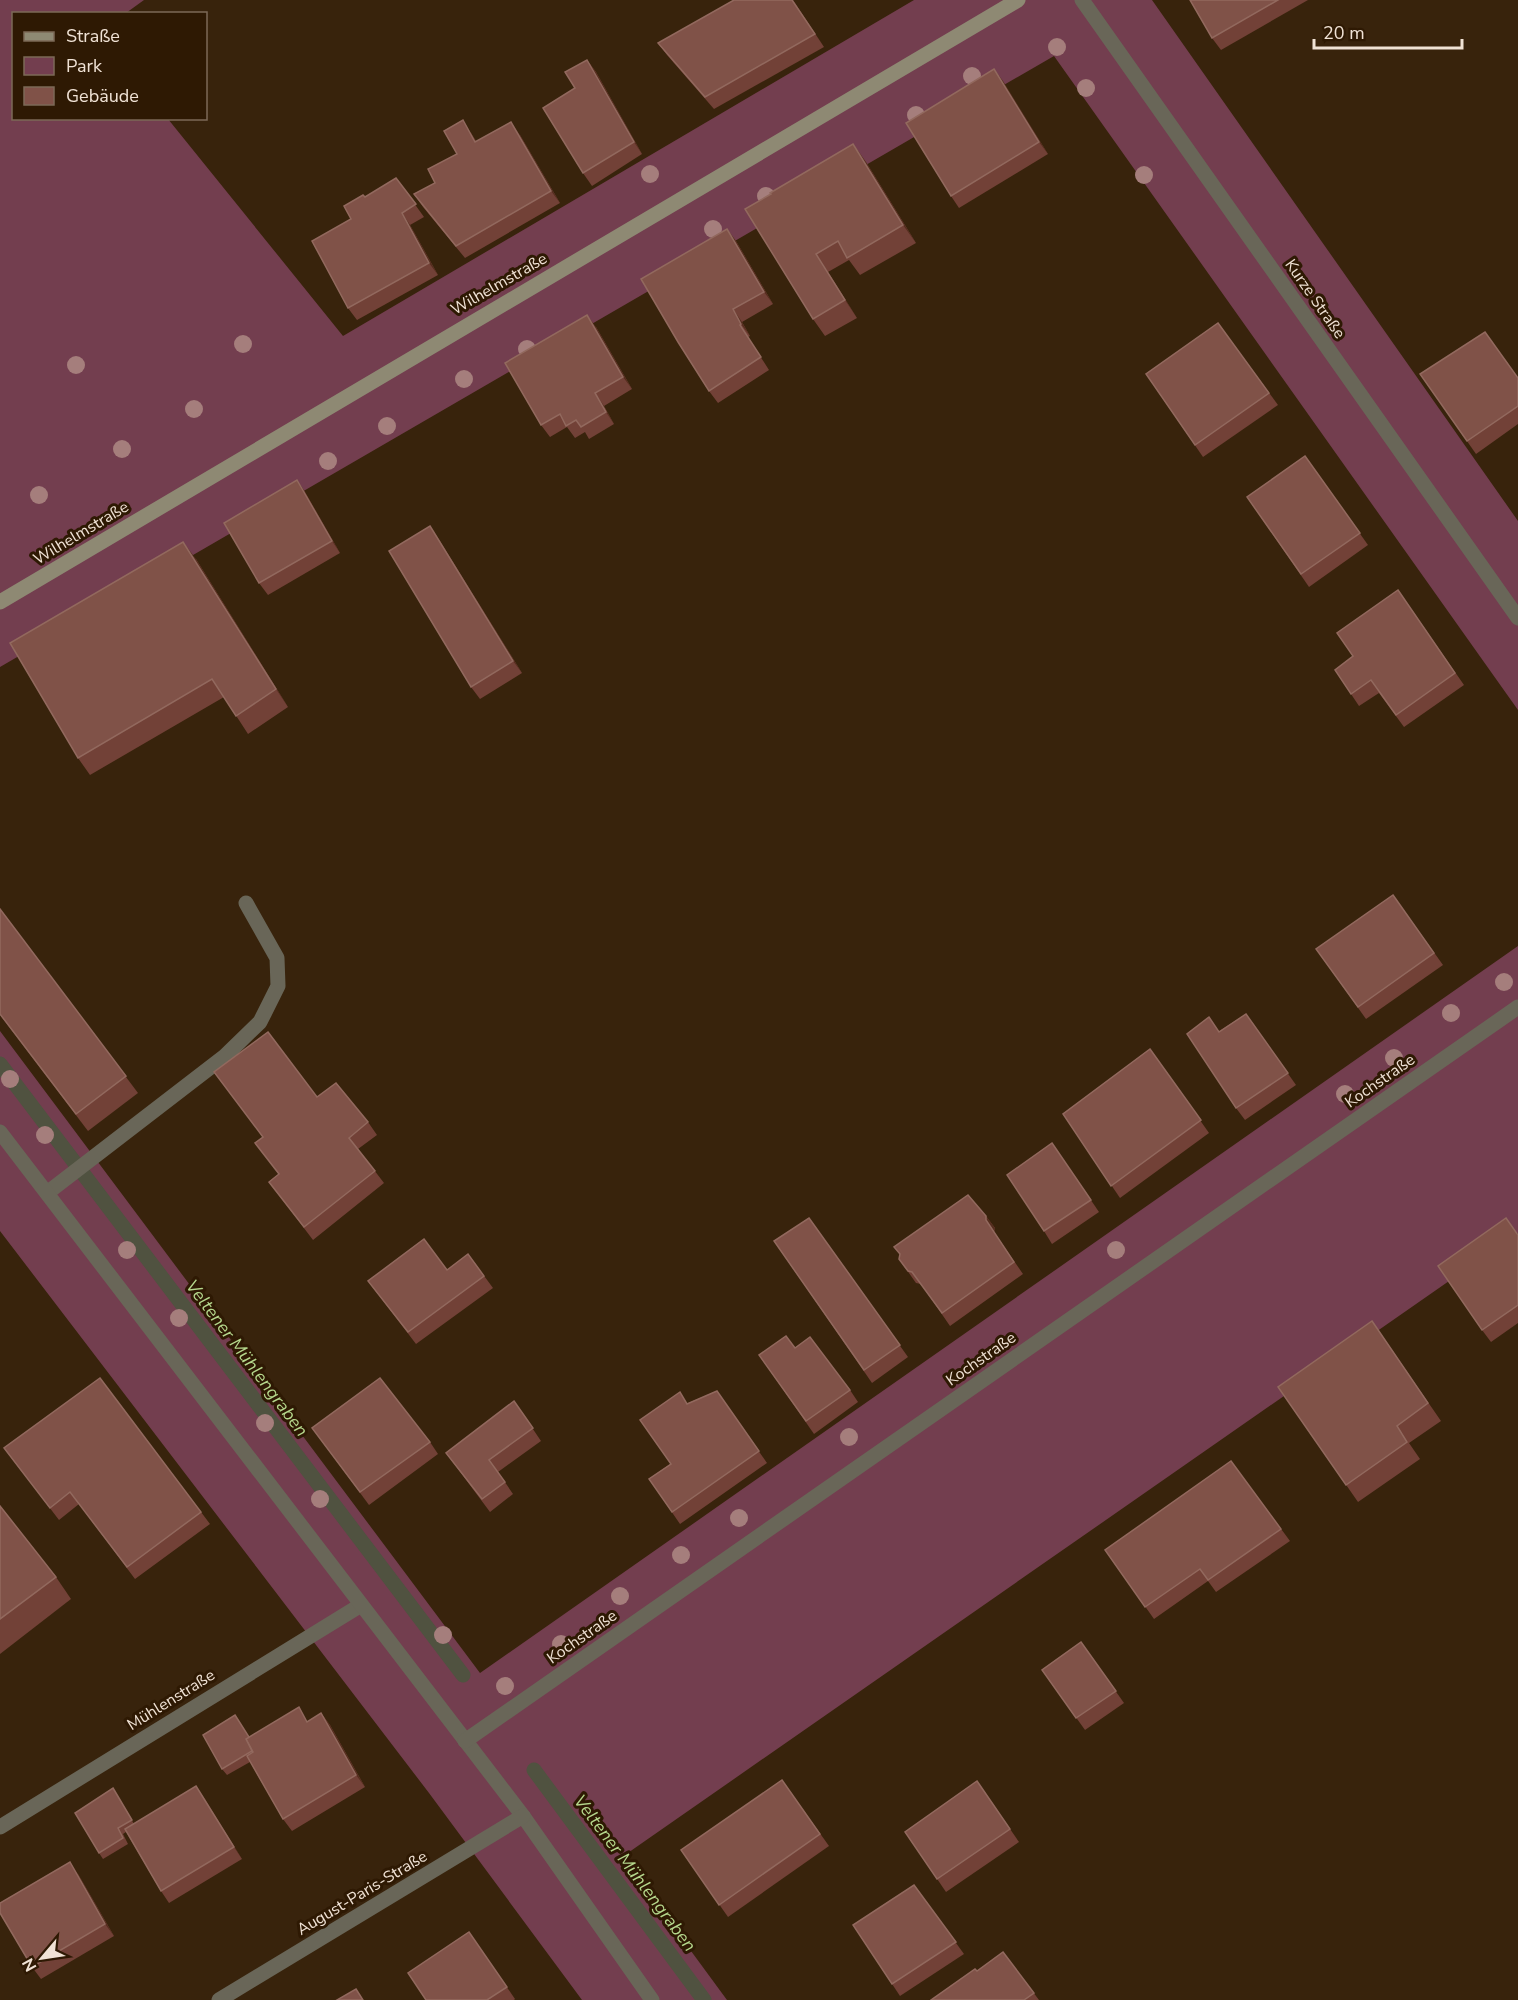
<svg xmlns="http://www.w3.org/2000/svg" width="1518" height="2000" viewBox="0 0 1518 2000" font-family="'Nunito Sans',sans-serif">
  <rect width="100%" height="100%" fill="#38230c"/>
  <g fill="#733e4f">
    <polygon points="0,0 144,0 126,13 14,14 14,118 168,119 343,336 914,0 1152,0 1518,521 1518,710 1054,56 0,667"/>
    <polygon points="1518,946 1518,1233 622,1857 727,2000 582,2000 429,1793 0,1231 0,1031 480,1673"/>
  </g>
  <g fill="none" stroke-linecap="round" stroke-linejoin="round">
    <g stroke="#505240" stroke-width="15">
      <polyline points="0,1064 463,1675"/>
      <polyline points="534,1770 704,2000"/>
    </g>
    <g stroke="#696658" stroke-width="15">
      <polyline points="47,1193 225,1056 260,1022 278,986 277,958 246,903"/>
      <polyline points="0,1827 361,1605"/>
    </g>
    <g stroke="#696658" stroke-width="15">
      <polyline points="1082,0 1518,618"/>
      <polyline points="0,1132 523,1816 652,2000"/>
      <polyline points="465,1741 1518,1007"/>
      <polyline points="219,2000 523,1816"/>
    </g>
    <polyline stroke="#8e8973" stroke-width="15" points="0,602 1018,0"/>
  </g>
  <g fill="#a57e7c">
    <circle cx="1057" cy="47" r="9"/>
    <circle cx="972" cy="76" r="9"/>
    <circle cx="1086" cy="88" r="9"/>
    <circle cx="916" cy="115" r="9"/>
    <circle cx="650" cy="174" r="9"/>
    <circle cx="1144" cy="175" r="9"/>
    <circle cx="766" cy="196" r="9"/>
    <circle cx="713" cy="229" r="9"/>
    <circle cx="243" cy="344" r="9"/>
    <circle cx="527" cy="349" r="9"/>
    <circle cx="76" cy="365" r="9"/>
    <circle cx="464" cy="379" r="9"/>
    <circle cx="194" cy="409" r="9"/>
    <circle cx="387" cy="426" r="9"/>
    <circle cx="122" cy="449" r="9"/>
    <circle cx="328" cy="461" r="9"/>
    <circle cx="39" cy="495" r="9"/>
    <circle cx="1504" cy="982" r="9"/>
    <circle cx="1451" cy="1013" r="9"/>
    <circle cx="1394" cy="1058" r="9"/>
    <circle cx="10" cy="1079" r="9"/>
    <circle cx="1345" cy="1094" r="9"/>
    <circle cx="45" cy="1135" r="9"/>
    <circle cx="127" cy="1250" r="9"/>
    <circle cx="1116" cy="1250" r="9"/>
    <circle cx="179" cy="1318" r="9"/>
    <circle cx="265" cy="1423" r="9"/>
    <circle cx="849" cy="1437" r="9"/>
    <circle cx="320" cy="1499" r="9"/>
    <circle cx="739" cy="1518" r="9"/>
    <circle cx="681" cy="1555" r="9"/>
    <circle cx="620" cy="1596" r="9"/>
    <circle cx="443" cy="1635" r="9"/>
    <circle cx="561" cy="1644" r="9"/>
    <circle cx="505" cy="1686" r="9"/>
  </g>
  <g fill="#724137">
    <polygon points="793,0 824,47 714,109 667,55 658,43"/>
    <polygon points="1190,0 1308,0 1221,50 1212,38"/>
    <polygon points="587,60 596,72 642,154 592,186 583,173 575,88"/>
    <polygon points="994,69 1048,154 959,208 951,196"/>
    <polygon points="471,133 476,141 520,135 560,203 465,258 423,207 414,194 435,183"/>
    <polygon points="853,144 866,162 916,243 860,275 849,260 828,272 857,318 825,336 813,319 771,194"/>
    <polygon points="396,178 424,217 410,225 438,275 357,320 348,308 365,197"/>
    <polygon points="727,229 736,241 773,304 742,322 750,336 748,337 769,370 718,403 709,391"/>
    <polygon points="1218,323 1278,405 1203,457 1146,374"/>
    <polygon points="596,327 632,389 604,406 614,424 589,439 585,432 575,438 567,427 550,437 541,425"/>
    <polygon points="1420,374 1518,378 1518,424 1476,454"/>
    <polygon points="1305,456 1368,545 1309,587 1247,497"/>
    <polygon points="297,480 305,492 340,553 268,595 259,583"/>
    <polygon points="438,538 522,673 480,699 471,687"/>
    <polygon points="196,559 288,707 248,734 224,697 90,775 78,758"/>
    <polygon points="1398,590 1464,685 1404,727 1379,693 1359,706 1335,670 1353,656"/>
    <polygon points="1393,895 1443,965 1366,1019 1316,949"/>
    <polygon points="0,909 138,1093 88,1131 0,1015"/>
    <polygon points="1246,1014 1296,1085 1245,1120 1236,1108 1219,1031"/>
    <polygon points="1150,1049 1209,1133 1120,1198 1063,1114"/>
    <polygon points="317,1097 368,1122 377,1135 358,1149 384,1183 313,1240 269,1182 279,1174 255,1143"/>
    <polygon points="1052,1143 1099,1212 1052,1244 1044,1231"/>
    <polygon points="986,1216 995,1228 994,1232 1023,1274 950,1326 921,1284 916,1283 899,1259"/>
    <polygon points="809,1218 908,1357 872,1383 774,1241"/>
    <polygon points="1518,1235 1518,1323 1491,1342 1482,1330"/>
    <polygon points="468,1254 493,1288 416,1344 368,1281 447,1270"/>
    <polygon points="1372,1321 1441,1421 1409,1443 1420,1459 1358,1502 1278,1387"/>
    <polygon points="795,1348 850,1390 858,1402 814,1434 759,1355"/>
    <polygon points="717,1391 767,1463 680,1524 649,1479 670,1464 688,1403"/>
    <polygon points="514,1401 541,1441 498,1472 513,1494 490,1512 446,1453"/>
    <polygon points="321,1440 430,1442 438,1454 369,1505"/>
    <polygon points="4,1448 201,1512 210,1524 135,1579 79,1504 59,1520"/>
    <polygon points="1231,1461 1290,1541 1216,1592 1208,1581 1154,1619 1105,1550"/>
    <polygon points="0,1506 56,1577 71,1599 0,1654"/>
    <polygon points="1081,1642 1124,1703 1085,1730 1042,1670"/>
    <polygon points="321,1713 330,1725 365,1787 292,1831 283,1819 250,1762 227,1775 222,1769 249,1737 308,1721"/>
    <polygon points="782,1780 829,1846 728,1917 681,1850"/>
    <polygon points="977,1781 1019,1842 946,1892 905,1832"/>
    <polygon points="196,1786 242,1859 169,1903 161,1891 126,1832 123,1834 128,1844 103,1859 99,1853 113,1788 134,1824"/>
    <polygon points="78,1874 114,1936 41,1979 32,1967"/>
    <polygon points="914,1885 964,1954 900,1996 853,1925"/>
    <polygon points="469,1932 515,1999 514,2000 426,2000"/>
    <polygon points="1003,1952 1039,2000 931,2000 977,1971"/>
  </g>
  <g fill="#552e1f">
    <polygon points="587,60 596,72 642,154 634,142"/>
    <polygon points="994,69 1003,81 1048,154 1039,142"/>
    <polygon points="463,120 471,133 483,154 475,142"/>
    <polygon points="511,122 520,135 560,203 551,191"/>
    <polygon points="853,144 866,162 916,243 903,225"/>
    <polygon points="402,213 410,225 438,275 429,263"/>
    <polygon points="727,229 736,241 773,304 764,292"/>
    <polygon points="816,254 828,272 857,318 845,300"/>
    <polygon points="733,309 742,322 750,336 741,324"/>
    <polygon points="587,315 596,327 632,389 623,377"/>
    <polygon points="595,393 604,406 614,424 606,412"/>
    <polygon points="297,480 305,492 340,553 332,541"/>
    <polygon points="430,526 438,538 522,673 513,661"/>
    <polygon points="183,542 196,559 288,707 276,689"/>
    <polygon points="986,1216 995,1228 994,1232 1023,1274 986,1220"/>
    <polygon points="321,1713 330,1725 365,1787 356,1775"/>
    <polygon points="196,1786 205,1799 242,1859 234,1847"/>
    <polygon points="70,1862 78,1874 114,1936 105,1924"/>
  </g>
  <g fill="#805248" stroke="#92695e" stroke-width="1.5">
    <polygon points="734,0 792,0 815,34 705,97 658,43"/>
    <polygon points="1190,0 1278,0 1212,38"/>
    <polygon points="587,60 634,142 583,173 543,108 575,88 565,72"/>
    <polygon points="994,69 1039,142 951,196 906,123"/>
    <polygon points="463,120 475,142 511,122 551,191 456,246 414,194 435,183 428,169 457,154 444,131"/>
    <polygon points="853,144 903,225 847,258 838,241 816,254 845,300 813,319 745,209 771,194 770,193"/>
    <polygon points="396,178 416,204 402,213 429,263 348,308 312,241 351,219 344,206 363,195 365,197"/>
    <polygon points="727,229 764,292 733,309 741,324 740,325 761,357 709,391 678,342 641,279"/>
    <polygon points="587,315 623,377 595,393 606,412 581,427 576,420 566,426 560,414 541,425 505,363"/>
    <polygon points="1218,323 1269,393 1195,445 1146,374"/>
    <polygon points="1485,332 1518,378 1518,406 1467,441 1420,374"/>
    <polygon points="1305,456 1360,533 1301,574 1247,497"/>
    <polygon points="297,480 332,541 259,583 224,523"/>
    <polygon points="430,526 513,661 471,687 389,551"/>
    <polygon points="183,542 276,689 236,716 212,679 78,758 10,643"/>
    <polygon points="1398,590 1455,673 1396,715 1371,680 1351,694 1335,670 1353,656 1337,633"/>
    <polygon points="1393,895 1434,953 1358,1007 1316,949"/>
    <polygon points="0,909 126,1076 76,1114 0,1014"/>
    <polygon points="1246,1014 1288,1073 1236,1108 1187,1034 1209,1017 1219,1032"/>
    <polygon points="268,1032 317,1097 336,1083 368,1122 349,1138 375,1171 304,1227 269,1182 279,1174 255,1143 263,1137 214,1072"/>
    <polygon points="1150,1049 1201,1120 1111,1186 1063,1114"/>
    <polygon points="1052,1143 1091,1200 1044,1231 1007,1175"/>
    <polygon points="968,1195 986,1216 986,1220 1014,1262 942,1313 912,1272 908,1271 899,1259 900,1254 894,1247"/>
    <polygon points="809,1218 900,1345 864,1370 774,1241"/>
    <polygon points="1506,1218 1518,1235 1518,1305 1482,1330 1438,1266"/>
    <polygon points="424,1239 447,1270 468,1254 484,1276 408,1332 368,1281"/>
    <polygon points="1372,1321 1428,1403 1397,1426 1407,1442 1346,1485 1278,1387"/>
    <polygon points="786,1336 795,1348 810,1337 850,1390 806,1421 759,1355"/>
    <polygon points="100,1378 201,1512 127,1567 70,1492 50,1508 4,1448"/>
    <polygon points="380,1378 430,1442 360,1492 312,1428"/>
    <polygon points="717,1391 759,1451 672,1512 649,1479 671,1464 640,1420 680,1392 687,1404"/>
    <polygon points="514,1401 533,1428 489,1460 505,1482 482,1499 446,1453"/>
    <polygon points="1231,1461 1281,1529 1208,1580 1200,1569 1145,1607 1105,1550"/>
    <polygon points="0,1506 56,1577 0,1619"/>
    <polygon points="1081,1642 1116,1691 1076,1718 1042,1670"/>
    <polygon points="299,1707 307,1722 321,1713 356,1775 283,1819 247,1756 253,1752 246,1739"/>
    <polygon points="235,1715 249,1737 246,1739 252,1751 222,1769 203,1735"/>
    <polygon points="782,1780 820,1834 719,1905 681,1850"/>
    <polygon points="977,1781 1010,1829 937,1879 905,1832"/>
    <polygon points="196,1786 234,1847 161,1891 125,1829"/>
    <polygon points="113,1788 132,1820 118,1828 123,1838 99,1853 75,1813"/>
    <polygon points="70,1862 105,1924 32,1967 0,1913 0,1903"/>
    <polygon points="914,1885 956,1942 892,1984 853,1925"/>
    <polygon points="469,1932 507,1987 487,2000 426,2000 408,1973"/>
    <polygon points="1003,1952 1034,1993 1024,2000 931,2000 975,1969 977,1971"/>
    <polygon points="356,1989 363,2000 337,2000"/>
  </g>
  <g text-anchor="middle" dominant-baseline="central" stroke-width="6" stroke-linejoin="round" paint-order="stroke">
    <g font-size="16" fill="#f0e2d5" stroke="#2e1903">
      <text transform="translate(499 284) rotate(-30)">Wilhelmstraße</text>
      <text transform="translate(1315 299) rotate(55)">Kurze Straße</text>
      <text transform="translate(81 533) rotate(-31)">Wilhelmstraße</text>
      <text transform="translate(1380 1081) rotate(-35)">Kochstraße</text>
      <text transform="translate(981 1359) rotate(-35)">Kochstraße</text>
      <text transform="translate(582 1637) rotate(-35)">Kochstraße</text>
      <text transform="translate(171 1700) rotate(-32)">Mühlenstraße</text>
      <text transform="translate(362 1893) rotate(-31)">August-Paris-Straße</text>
    </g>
    <g font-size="18" font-style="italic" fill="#b5d78c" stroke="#2e1903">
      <text transform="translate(247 1358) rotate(53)">Veltener Mühlengraben</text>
      <text transform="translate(635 1873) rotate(53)">Veltener Mühlengraben</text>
    </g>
  </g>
  <rect x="12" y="12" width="195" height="108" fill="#2e1903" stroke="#7c6957" stroke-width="1.5"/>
  <rect x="24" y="32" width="30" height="9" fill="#8e8973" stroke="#7c6957" stroke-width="1.5"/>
  <text x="66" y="42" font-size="18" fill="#f0e2d5">Straße</text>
  <rect x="24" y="57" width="30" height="18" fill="#733e4f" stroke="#7c6957" stroke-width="1.5"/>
  <text x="66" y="72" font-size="18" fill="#f0e2d5">Park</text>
  <rect x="24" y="87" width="30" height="18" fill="#805248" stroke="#7c6957" stroke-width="1.5"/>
  <text x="66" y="102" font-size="18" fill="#f0e2d5">Gebäude</text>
  <g transform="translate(42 1958) rotate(241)" stroke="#2e1903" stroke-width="4.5" paint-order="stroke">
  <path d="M0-4.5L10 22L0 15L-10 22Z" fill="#f0e2d5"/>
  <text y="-9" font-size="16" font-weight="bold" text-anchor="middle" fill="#f0e2d5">N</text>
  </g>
  <path d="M1314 39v9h148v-9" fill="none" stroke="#f0e2d5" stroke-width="3"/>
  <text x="1323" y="39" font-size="18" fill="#f0e2d5" stroke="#2e1903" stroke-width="4.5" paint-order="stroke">20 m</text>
</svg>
